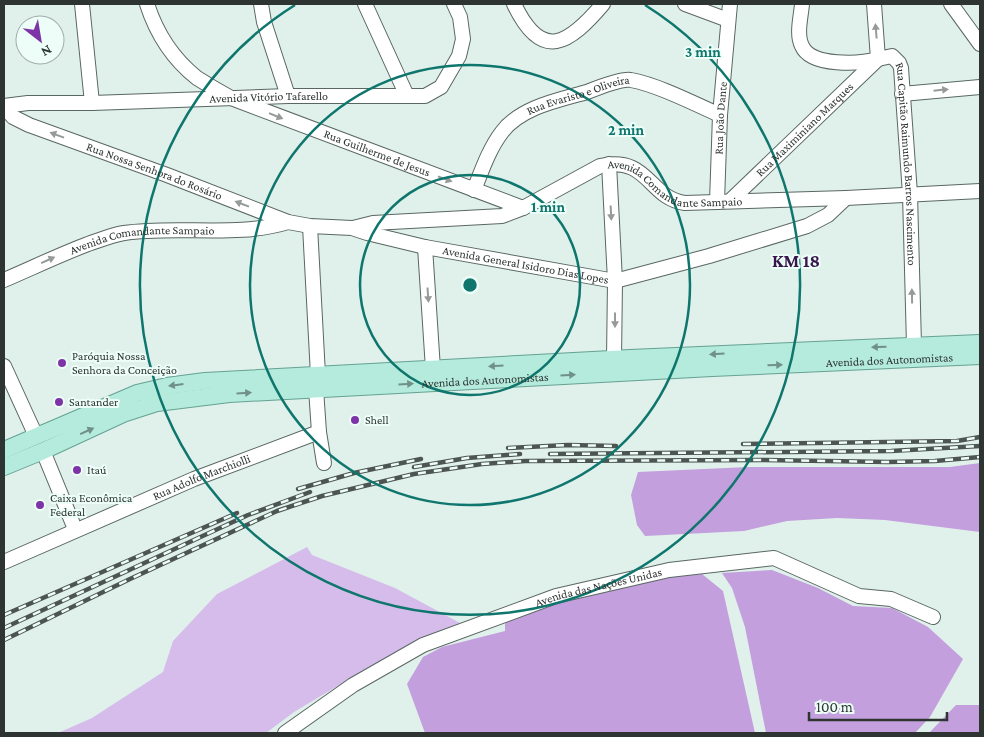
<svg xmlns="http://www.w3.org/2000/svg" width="984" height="737" viewBox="0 0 984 737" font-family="'Crimson Pro',serif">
  <rect width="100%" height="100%" fill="#e0f0eb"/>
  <polygon fill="#d6bcea" points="307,547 312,555 395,588 460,623 422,638 351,678 294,712 266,733 58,733 92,718 163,672 173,641 217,594"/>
  <g fill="#c39fdd">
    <polygon points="980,463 980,532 885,520 837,518 787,521 744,531 645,536 637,525 631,495 638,472 748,467 950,467"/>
    <polygon points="772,570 818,588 853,606 892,608 928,627 963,659 930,717 915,733 766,733 745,627 732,588 722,573"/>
    <polygon points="702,574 723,591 755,733 425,733 407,684 423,657 442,647 505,631 505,620 550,602 647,580"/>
    <polygon points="956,705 980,705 980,733 929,733"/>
  </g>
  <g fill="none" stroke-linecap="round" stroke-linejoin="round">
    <defs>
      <g id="minor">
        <polyline points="82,4 92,103"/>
        <path id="s1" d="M147 4C156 32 173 59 197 78 208 85 220 92 231 98L523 208"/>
        <polyline points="261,4 264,22 288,96"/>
        <polyline points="365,4 407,96"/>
        <path d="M514 4C542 63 569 44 603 4"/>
        <polyline points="685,4 728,20"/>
        <path d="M802 4C801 17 796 34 802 46 811 67 860 64 878 59"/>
        <path id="s2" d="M874 4 878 59 892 56 899 63 901 68 910 194 914 345"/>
        <polyline points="951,4 980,44"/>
        <polyline points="902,94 980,87"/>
        <path id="s3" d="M4 106 28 103H92L288 96H425L441 87 459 56 463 39 460 17 454 4"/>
        <path id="s4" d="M4 107 13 117 29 125 167 175 288 222 310 226 352 228 367 233 425 247 615 281 709 256 807 226 828 215 846 198"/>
        <polyline points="609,164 615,281 614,359 618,367"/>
        <path id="s5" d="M474 190C482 170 489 149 502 132 521 107 559 100 587 92 597 88 622 78 631 80 658 85 695 104 720 115"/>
        <path id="s6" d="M731 200 878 59"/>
        <path id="s7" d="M717 202 720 115 730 4"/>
        <polyline points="310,226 318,375"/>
        <path id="s8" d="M353 228 373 223 502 216 523 208 600 166C649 155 648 198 685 203L846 198 980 191"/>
        <polyline points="425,247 433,369"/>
        <path id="s9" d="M4 280C32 268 59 255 88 244 100 240 112 235 124 233 177 225 238 238 288 222"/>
        <polyline points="4,366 36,436"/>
        <polyline points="316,389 319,432 324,463"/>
        <polyline points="43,451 75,529"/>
        <path id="s10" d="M4 562 194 479 319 432"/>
        <path id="s11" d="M285 733 353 685 423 645 556 596 669 570 774 558 859 596 891 599 933 617"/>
      </g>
      <g id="major">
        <polyline points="4,450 137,393 167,386 205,381 630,358 980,343"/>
        <path id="s12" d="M4 467 43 451 123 414 157 403 229 394 712 368 980 356"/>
      </g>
    </defs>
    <use href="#minor" stroke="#596762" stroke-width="16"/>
    <use href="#major" stroke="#65a292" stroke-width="18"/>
    <use href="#minor" stroke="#fff" stroke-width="14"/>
    <use href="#major" stroke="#b4ebdc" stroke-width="16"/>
    <defs>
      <g id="rail">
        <polyline points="743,444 957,441 980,437"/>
        <polyline points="508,448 568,445 616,446"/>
        <polyline points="550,454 891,451 980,446"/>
        <polyline points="414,467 467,458 520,454"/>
        <polyline points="298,489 354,473 421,459"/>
        <polyline points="4,615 237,513"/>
        <polyline points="4,628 248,515 310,492"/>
        <polyline points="4,640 130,579 277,511 322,496 414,474 482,464 525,461 764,460 888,462 935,461 980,457"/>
      </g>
    </defs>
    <use href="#rail" stroke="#4d5552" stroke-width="4.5"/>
    <use href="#rail" stroke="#edfef8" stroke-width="2.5" stroke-dasharray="8" stroke-linecap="butt"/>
  </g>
  <defs><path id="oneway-solid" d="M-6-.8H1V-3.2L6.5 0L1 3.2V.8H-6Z" transform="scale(1.25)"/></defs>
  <g fill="#969a98">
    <use href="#oneway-solid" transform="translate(876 31) rotate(-95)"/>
    <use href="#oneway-solid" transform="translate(941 90) rotate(-6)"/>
    <use href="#oneway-solid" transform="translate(276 116) rotate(22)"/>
    <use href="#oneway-solid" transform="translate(57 135) rotate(-160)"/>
    <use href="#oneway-solid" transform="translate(445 179) rotate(20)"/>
    <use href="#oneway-solid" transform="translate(242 204) rotate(-159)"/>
    <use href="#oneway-solid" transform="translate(611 213) rotate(87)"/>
    <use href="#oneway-solid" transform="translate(48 260) rotate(-24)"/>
    <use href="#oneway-solid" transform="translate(428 295) rotate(86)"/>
    <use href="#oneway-solid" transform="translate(912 296) rotate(-91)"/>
    <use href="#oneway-solid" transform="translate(615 320) rotate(90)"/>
  </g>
  <g fill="#719087">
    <use href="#oneway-solid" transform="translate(879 347) rotate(178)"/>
    <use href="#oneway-solid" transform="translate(717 354) rotate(177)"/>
    <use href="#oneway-solid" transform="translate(775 365) rotate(-2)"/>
    <use href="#oneway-solid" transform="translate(496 366) rotate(177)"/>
    <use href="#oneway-solid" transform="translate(568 375) rotate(-3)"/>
    <use href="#oneway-solid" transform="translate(406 384) rotate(-3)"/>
    <use href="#oneway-solid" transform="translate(176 385) rotate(173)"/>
    <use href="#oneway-solid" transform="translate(244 393) rotate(-3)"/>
    <use href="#oneway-solid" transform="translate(87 431) rotate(-24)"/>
  </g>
  <g fill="none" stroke="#0f766e" stroke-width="2.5">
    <circle cx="470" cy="285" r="110"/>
    <circle cx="470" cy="285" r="220"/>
    <path d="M645 5A330 330 0 1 1 295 5"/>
  </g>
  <g fill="#7d34a6" stroke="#edfef8" stroke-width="2">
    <circle cx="62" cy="363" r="5"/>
    <circle cx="59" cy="402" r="5"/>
    <circle cx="355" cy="420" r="5"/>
    <circle cx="77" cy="470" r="5"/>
    <circle cx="40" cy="505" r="5"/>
  </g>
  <g text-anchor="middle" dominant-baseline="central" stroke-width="4" stroke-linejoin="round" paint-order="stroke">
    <g font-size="12" fill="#2e3432" stroke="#edfef8">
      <text stroke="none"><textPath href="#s3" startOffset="265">Avenida Vitório Tafarello</textPath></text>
      <text stroke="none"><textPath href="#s5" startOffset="151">Rua Evaristo e Oliveira</textPath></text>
      <text stroke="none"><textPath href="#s7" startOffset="84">Rua João Dante</textPath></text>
      <text stroke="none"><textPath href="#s6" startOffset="102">Rua Maximiniano Marques</textPath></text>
      <text stroke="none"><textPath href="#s1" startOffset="286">Rua Guilherme de Jesus</textPath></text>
      <text stroke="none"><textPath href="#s2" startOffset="181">Rua Capitão Raimundo Barros Nascimento</textPath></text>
      <text stroke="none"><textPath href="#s4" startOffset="165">Rua Nossa Senhora do Rosário</textPath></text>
      <text stroke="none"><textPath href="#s8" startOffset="341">Avenida Comandante Sampaio</textPath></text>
      <text stroke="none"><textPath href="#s9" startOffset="146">Avenida Comandante Sampaio</textPath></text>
      <text stroke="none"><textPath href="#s4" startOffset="550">Avenida General Isidoro Dias Lopes</textPath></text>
      <text stroke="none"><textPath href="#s12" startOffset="900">Avenida dos Autonomistas</textPath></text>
      <text stroke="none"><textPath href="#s12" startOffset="495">Avenida dos Autonomistas</textPath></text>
      <text stroke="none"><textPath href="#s10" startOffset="215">Rua Adolfo Marchiolli</textPath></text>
      <text stroke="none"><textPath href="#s11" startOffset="349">Avenida das Nações Unidas</textPath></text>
    </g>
    <g font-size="12" fill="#2e3432" stroke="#edfef8" text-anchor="start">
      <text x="72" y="356">Paróquia Nossa<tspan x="72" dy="14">Senhora da Conceição</tspan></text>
      <text x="69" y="402">Santander</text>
      <text x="365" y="420">Shell</text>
      <text x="87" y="470">Itaú</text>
      <text x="50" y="498">Caixa Econômica<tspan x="50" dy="14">Federal</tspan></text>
    </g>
    <g font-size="18" font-weight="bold" fill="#38154c" stroke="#edfef8">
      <text x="796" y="261">KM 18</text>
    </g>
  </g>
  <circle cx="470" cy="285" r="8" fill="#0f766e" stroke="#edfef8" stroke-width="2.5"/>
  <g font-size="15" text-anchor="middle" font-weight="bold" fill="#0f766e" stroke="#edfef8" stroke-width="4" stroke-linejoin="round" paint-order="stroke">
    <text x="703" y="57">3 min</text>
    <text x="626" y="135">2 min</text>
    <text x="548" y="212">1 min</text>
  </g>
  <rect width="984" height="737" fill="none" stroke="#2e3432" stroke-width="10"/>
  <g transform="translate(40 40) rotate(149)"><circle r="24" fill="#edfef8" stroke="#a1ada9"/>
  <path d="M0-4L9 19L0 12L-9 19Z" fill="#7d34a6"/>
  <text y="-8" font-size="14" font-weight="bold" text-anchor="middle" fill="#2e3432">N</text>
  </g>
  <path d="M809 712v8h138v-8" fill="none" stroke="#2e3432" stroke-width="2.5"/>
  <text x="816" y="712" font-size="15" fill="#2e3432" stroke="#edfef8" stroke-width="4" paint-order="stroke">100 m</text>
</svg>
